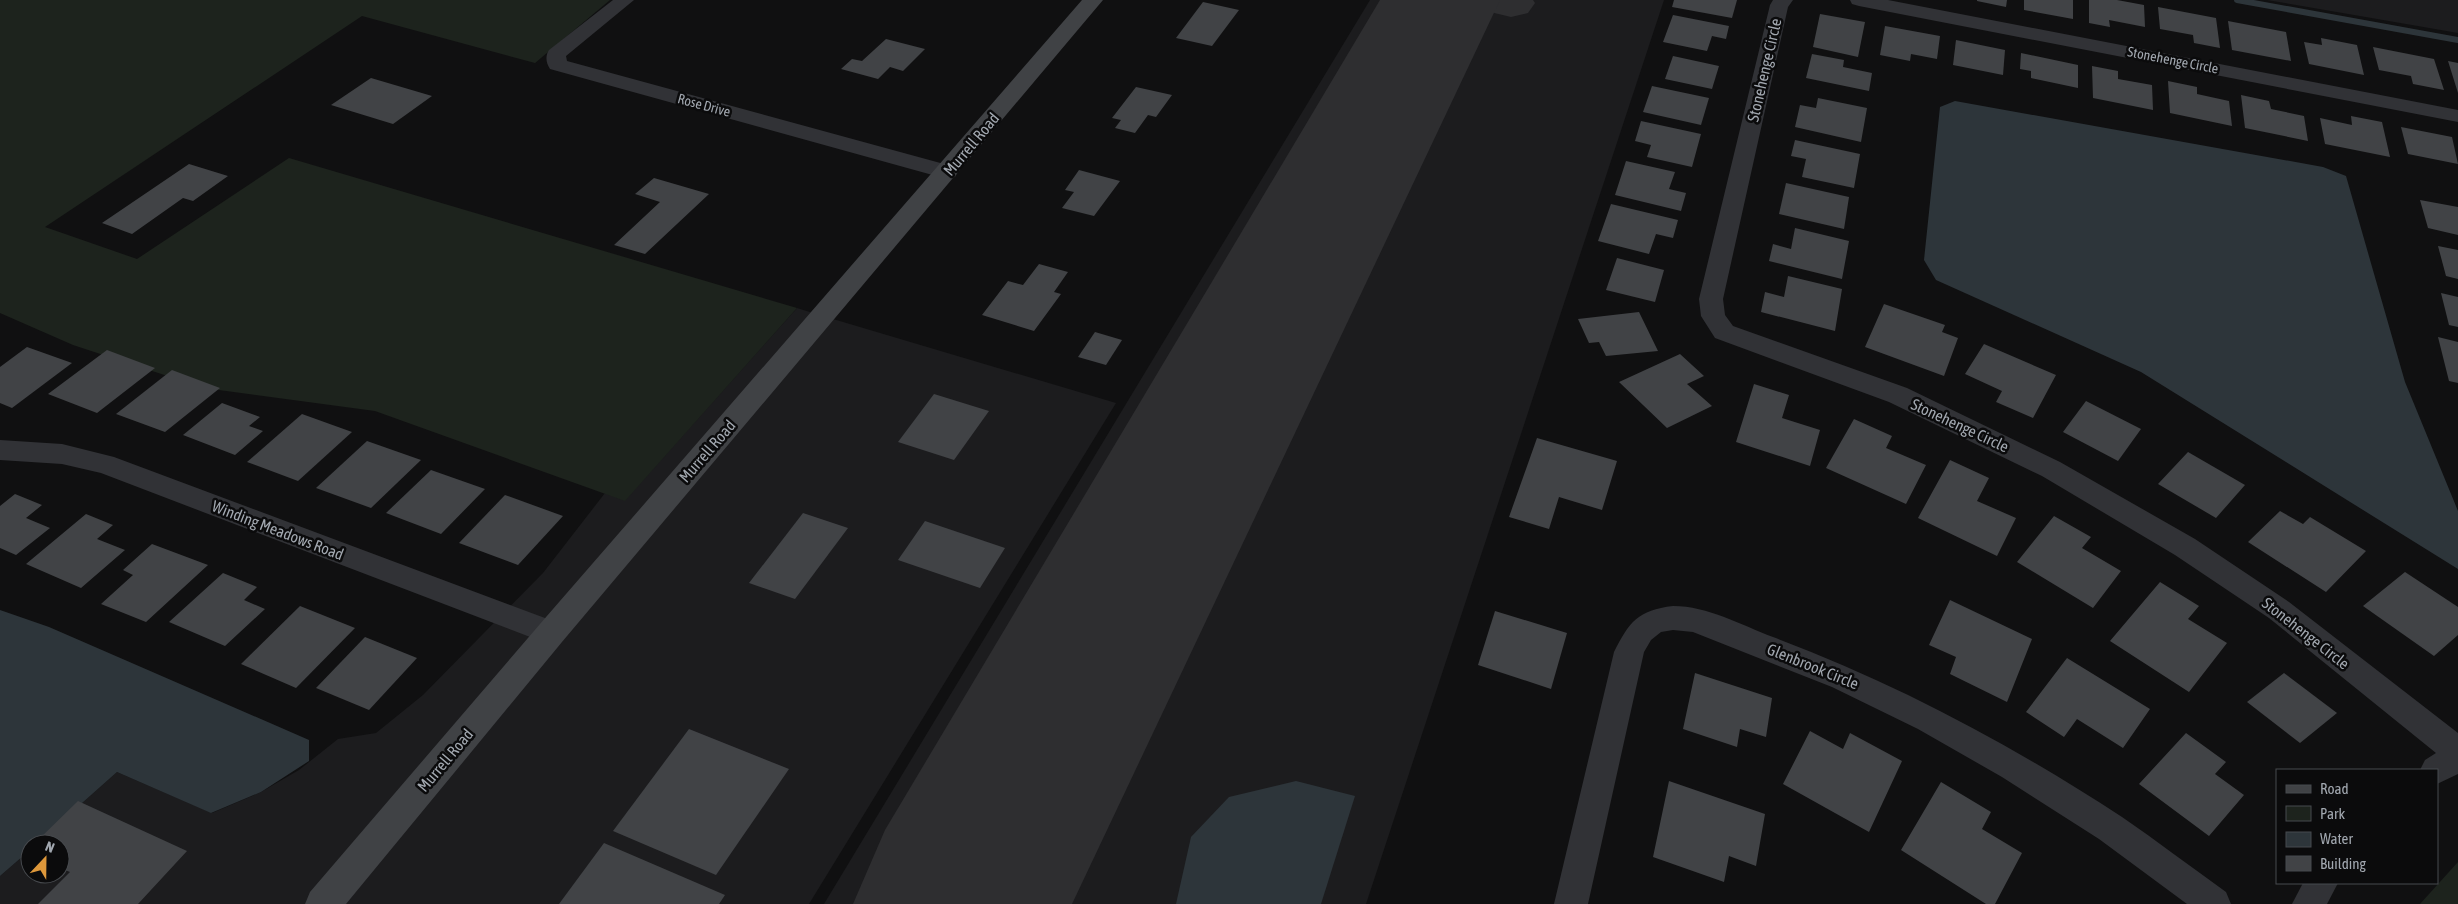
<svg xmlns="http://www.w3.org/2000/svg" width="2458" height="904" viewBox="0 0 2458 904" font-family="'Asap Condensed',sans-serif">
  <rect width="100%" height="100%" fill="#101011"/>
  <g fill="#1c1c1e">
    <polygon points="1370,0 1664,0 1366,904 824,904"/>
    <polygon points="2267,0 2458,0 2458,33 2412,25"/>
    <polygon points="797,308 813,313 306,904 0,904 0,876 30,850 30,874 60,874 60,844 36,844 117,772 212,813 261,792 299,770 338,739 376,733 423,695 543,573 605,493 625,500"/>
    <polygon points="833,319 1116,403 809,904 341,904"/>
  </g>
  <g fill="#1d231d">
    <polygon points="0,0 610,0 535,63 362,16 45,227 137,259 289,158 797,308 625,501 375,411 204,388 73,345 0,313"/>
    <polygon points="2458,862 2458,904 2420,904"/>
  </g>
  <g fill="#2d353a">
    <polygon points="1955,101 2323,167 2346,176 2405,382 2458,511 2458,569 2141,372 1936,280 1924,260 1940,107"/>
    <polygon points="0,610 49,627 309,740 309,761 261,792 211,813 117,772 36,844 30,844 30,850 0,876"/>
    <polygon points="1296,781 1355,796 1321,904 1176,904 1191,837 1229,797"/>
  </g>
  <g fill="none" stroke-linecap="round" stroke-linejoin="round">
    <polyline stroke="#2d353a" stroke-width="6" points="2237,0 2458,40"/>
    <polygon fill="#2e2e30" fill-rule="evenodd" points="1475,0 1533,0 1535,3 1528,13 1511,17 1482,10"/>
    <polygon fill="#2e2e30" fill-rule="evenodd" points="1380,0 1500,0 1072,904 853,904 885,830"/>
  </g>
  <g fill="#414346">
    <polygon points="1674,0 1737,0 1732,18 1672,7"/>
    <polygon points="1977,0 2007,0 2006,7 1977,1"/>
    <polygon points="2024,0 2073,0 2073,19 2024,10"/>
    <polygon points="2089,0 2117,0 2144,5 2145,27 2109,20 2110,27 2089,23"/>
    <polygon points="1203,2 1239,10 1212,46 1176,38"/>
    <polygon points="2158,7 2216,18 2220,48 2194,43 2193,35 2160,29"/>
    <polygon points="1820,14 1865,22 1858,57 1813,47"/>
    <polygon points="1673,15 1729,26 1726,39 1712,36 1707,51 1663,42"/>
    <polygon points="2228,21 2286,32 2291,61 2232,50"/>
    <polygon points="1885,26 1940,36 1937,59 1911,54 1910,61 1880,55"/>
    <polygon points="2321,38 2357,45 2364,75 2309,64 2304,42 2322,45"/>
    <polygon points="886,39 925,49 903,71 890,67 878,79 841,69 852,59 862,61"/>
    <polygon points="1956,40 2005,50 2003,75 1953,65"/>
    <polygon points="2373,47 2434,59 2444,90 2413,84 2411,76 2379,70"/>
    <polygon points="2021,53 2078,65 2078,88 2031,78 2031,71 2020,69"/>
    <polygon points="1812,54 1844,60 1843,67 1872,73 1869,91 1806,78"/>
    <polygon points="1673,56 1719,66 1712,89 1665,79"/>
    <polygon points="2448,61 2458,63 2458,93"/>
    <polygon points="2092,66 2118,71 2118,79 2152,85 2153,110 2093,98"/>
    <polygon points="371,78 432,96 393,124 331,105"/>
    <polygon points="2168,81 2197,87 2197,94 2229,101 2232,126 2170,113"/>
    <polygon points="1652,86 1709,98 1701,125 1643,112"/>
    <polygon points="1136,87 1172,95 1156,117 1148,115 1135,133 1115,128 1121,120 1112,118"/>
    <polygon points="2241,95 2269,101 2271,109 2304,116 2308,141 2245,128"/>
    <polygon points="1818,98 1867,108 1861,142 1795,127 1800,105 1816,108"/>
    <polygon points="2351,116 2382,122 2390,157 2325,144 2320,118 2352,125"/>
    <polygon points="1641,121 1701,134 1692,167 1647,157 1651,145 1635,141"/>
    <polygon points="2401,127 2452,137 2458,164 2408,154"/>
    <polygon points="1795,140 1860,154 1854,188 1802,177 1806,159 1791,156"/>
    <polygon points="1626,161 1675,172 1669,189 1686,193 1681,211 1615,195"/>
    <polygon points="189,164 228,176 193,201 183,198 132,234 102,223"/>
    <polygon points="1079,170 1120,181 1094,216 1062,208 1074,192 1065,190"/>
    <polygon points="654,178 709,194 645,254 614,245 660,202 635,194"/>
    <polygon points="1786,183 1849,197 1844,229 1779,214"/>
    <polygon points="2420,200 2458,207 2458,235 2428,228"/>
    <polygon points="1611,204 1678,220 1673,238 1656,234 1649,254 1598,241"/>
    <polygon points="1795,228 1849,241 1842,279 1769,261 1773,244 1791,249"/>
    <polygon points="2438,246 2458,250 2458,279 2446,276"/>
    <polygon points="1617,258 1664,270 1655,302 1606,290"/>
    <polygon points="1039,264 1068,272 1054,292 1061,294 1034,331 982,315 1008,281 1023,285"/>
    <polygon points="1788,276 1842,289 1835,331 1761,312 1765,292 1784,297"/>
    <polygon points="2441,293 2458,297 2458,327 2449,325"/>
    <polygon points="1884,304 1945,325 1942,332 1958,338 1944,376 1865,347"/>
    <polygon points="1639,312 1658,351 1606,356 1599,342 1589,343 1578,319"/>
    <polygon points="1095,332 1122,340 1106,365 1078,357"/>
    <polygon points="2438,337 2458,342 2458,383 2449,381"/>
    <polygon points="1984,344 2056,375 2033,418 1996,402 2002,391 1965,374"/>
    <polygon points="27,347 72,363 12,408 0,403 0,367"/>
    <polygon points="107,350 155,368 97,413 48,394"/>
    <polygon points="1680,354 1704,376 1687,384 1712,406 1667,428 1619,382"/>
    <polygon points="172,370 220,388 165,432 116,414"/>
    <polygon points="1754,384 1789,395 1782,418 1820,430 1810,466 1736,442"/>
    <polygon points="934,394 989,411 954,460 898,442"/>
    <polygon points="2086,401 2141,429 2118,461 2063,432"/>
    <polygon points="222,403 260,417 249,426 263,431 235,455 183,435"/>
    <polygon points="302,414 352,432 298,481 247,462"/>
    <polygon points="1854,419 1892,436 1886,448 1926,465 1906,504 1826,468"/>
    <polygon points="1537,438 1617,461 1602,510 1559,497 1549,529 1509,517"/>
    <polygon points="367,441 421,460 371,508 316,488"/>
    <polygon points="2188,452 2245,485 2216,518 2158,484"/>
    <polygon points="1950,460 1989,478 1977,501 2016,518 1997,556 1918,518"/>
    <polygon points="431,470 485,489 441,534 386,513"/>
    <polygon points="15,494 42,505 26,518 50,528 16,555 0,548 0,506"/>
    <polygon points="505,495 563,516 518,565 459,543"/>
    <polygon points="2280,511 2303,524 2310,517 2366,551 2326,592 2248,542"/>
    <polygon points="803,513 848,528 795,599 749,583"/>
    <polygon points="86,514 113,525 97,539 125,550 81,588 26,564"/>
    <polygon points="2054,516 2091,537 2082,548 2121,571 2093,608 2017,562"/>
    <polygon points="925,521 1005,548 980,588 898,560"/>
    <polygon points="152,544 208,565 146,622 101,604 133,575 123,570"/>
    <polygon points="2405,572 2458,607 2458,635 2434,656 2363,606"/>
    <polygon points="223,573 257,587 244,600 265,609 225,646 169,622"/>
    <polygon points="2160,582 2199,606 2188,619 2227,643 2189,692 2110,641"/>
    <polygon points="1950,600 2032,639 2007,702 1950,674 1956,657 1929,645"/>
    <polygon points="300,606 355,628 296,688 241,664"/>
    <polygon points="1495,611 1567,633 1551,689 1478,665"/>
    <polygon points="365,637 417,658 369,710 316,688"/>
    <polygon points="2067,658 2150,709 2123,748 2077,719 2064,737 2026,712"/>
    <polygon points="1695,673 1772,698 1766,737 1740,729 1737,747 1683,729"/>
    <polygon points="2284,673 2337,713 2300,743 2247,702"/>
    <polygon points="689,729 789,769 716,875 613,831"/>
    <polygon points="1810,731 1843,749 1850,733 1902,761 1869,832 1783,784"/>
    <polygon points="2186,733 2226,762 2215,774 2244,795 2209,836 2139,784"/>
    <polygon points="1669,781 1765,814 1756,866 1729,856 1724,882 1653,857"/>
    <polygon points="1941,782 1991,812 1982,829 2022,853 1995,904 1986,904 1901,850"/>
    <polygon points="78,801 187,851 138,904 38,904 70,872 60,868 60,844 34,844"/>
    <polygon points="604,843 725,895 719,904 559,904"/>
  </g>
  <g fill="none" stroke-linecap="round" stroke-linejoin="round">
    <g fill="#313236" fill-rule="evenodd">
      <path d="M613 0H634L566 56 567 61 955 167 958 172 955 177 947 179 550 69C546 63 545 56 549 50Z"/>
      <polygon points="1773,0 1793,0 1788,7 1723,299 1725,315 1733,326 1907,388 2060,462 2195,539 2289,602 2458,733 2458,774 2437,784 2437,770 2420,770 2425,760 2436,753 2269,618 2175,555 2042,476 1889,402 1715,338 1701,316 1699,299 1770,5"/>
      <polygon points="1850,0 1888,0 2458,110 2458,122 1859,6 1852,4"/>
      <polygon points="0,440 62,444 114,457 561,624 566,633 561,642 551,645 101,473 62,464 0,460"/>
      <path d="M1673 606C1708 606 1741 625 1773 637 1896 683 2012 745 2122 817 2157 841 2191 867 2226 892L2231 904H2187L2099 839 2002 777 1918 729 1832 687 1693 632 1673 630 1661 632 1651 640 1644 652 1588 904H1554L1614 652C1629 622 1638 610 1673 606Z"/>
      <polygon points="2303,883 2338,883 2327,904 2292,904"/>
    </g>
    <polygon fill="#404245" fill-rule="evenodd" points="1082,0 1103,0 562,642 346,904 305,904 310,892 540,624"/>
  </g>
  <g text-anchor="middle" dominant-baseline="central" stroke-width="5" stroke-linejoin="round" paint-order="stroke">
    <g font-size="14" fill="#a2a8b0" stroke="#0b0b0c">
      <text transform="translate(2173 60) rotate(11)">Stonehenge Circle</text>
      <text transform="translate(704 105) rotate(15)">Rose Drive</text>
    </g>
    <g font-size="16" fill="#a2a8b0" stroke="#0b0b0c">
      <text transform="translate(1764 70) rotate(-77)">Stonehenge Circle</text>
      <text transform="translate(971 144) rotate(-50)">Murrell Road</text>
      <text transform="translate(1960 425) rotate(25)">Stonehenge Circle</text>
      <text transform="translate(707 451) rotate(-49)">Murrell Road</text>
      <text transform="translate(278 530) rotate(21)">Winding Meadows Road</text>
      <text transform="translate(2306 633) rotate(38)">Stonehenge Circle</text>
      <text transform="translate(1813 666) rotate(22)">Glenbrook Circle</text>
      <text transform="translate(445 760) rotate(-50)">Murrell Road</text>
    </g>
  </g>
  <rect x="2276" y="769" width="162" height="115" fill="#0b0b0c" stroke="#474a4e"/>
  <rect x="2286" y="785" width="25" height="8" fill="#404245" stroke="#474a4e"/>
  <text x="2320" y="794" font-size="15" fill="#a2a8b0">Road</text>
  <rect x="2286" y="806" width="25" height="15" fill="#1d231d" stroke="#474a4e"/>
  <text x="2320" y="819" font-size="15" fill="#a2a8b0">Park</text>
  <rect x="2286" y="832" width="25" height="15" fill="#2d353a" stroke="#474a4e"/>
  <text x="2320" y="844" font-size="15" fill="#a2a8b0">Water</text>
  <rect x="2286" y="856" width="25" height="15" fill="#414346" stroke="#474a4e"/>
  <text x="2320" y="869" font-size="15" fill="#a2a8b0">Building</text>
  <g transform="translate(45 859) rotate(22)"><circle r="24" fill="#0b0b0c" stroke="#474a4e"/>
  <path d="M0-4L9 19L0 12L-9 19Z" fill="#de983b"/>
  <text y="-8" font-size="14" font-weight="bold" text-anchor="middle" fill="#a2a8b0">N</text>
  </g>
</svg>
